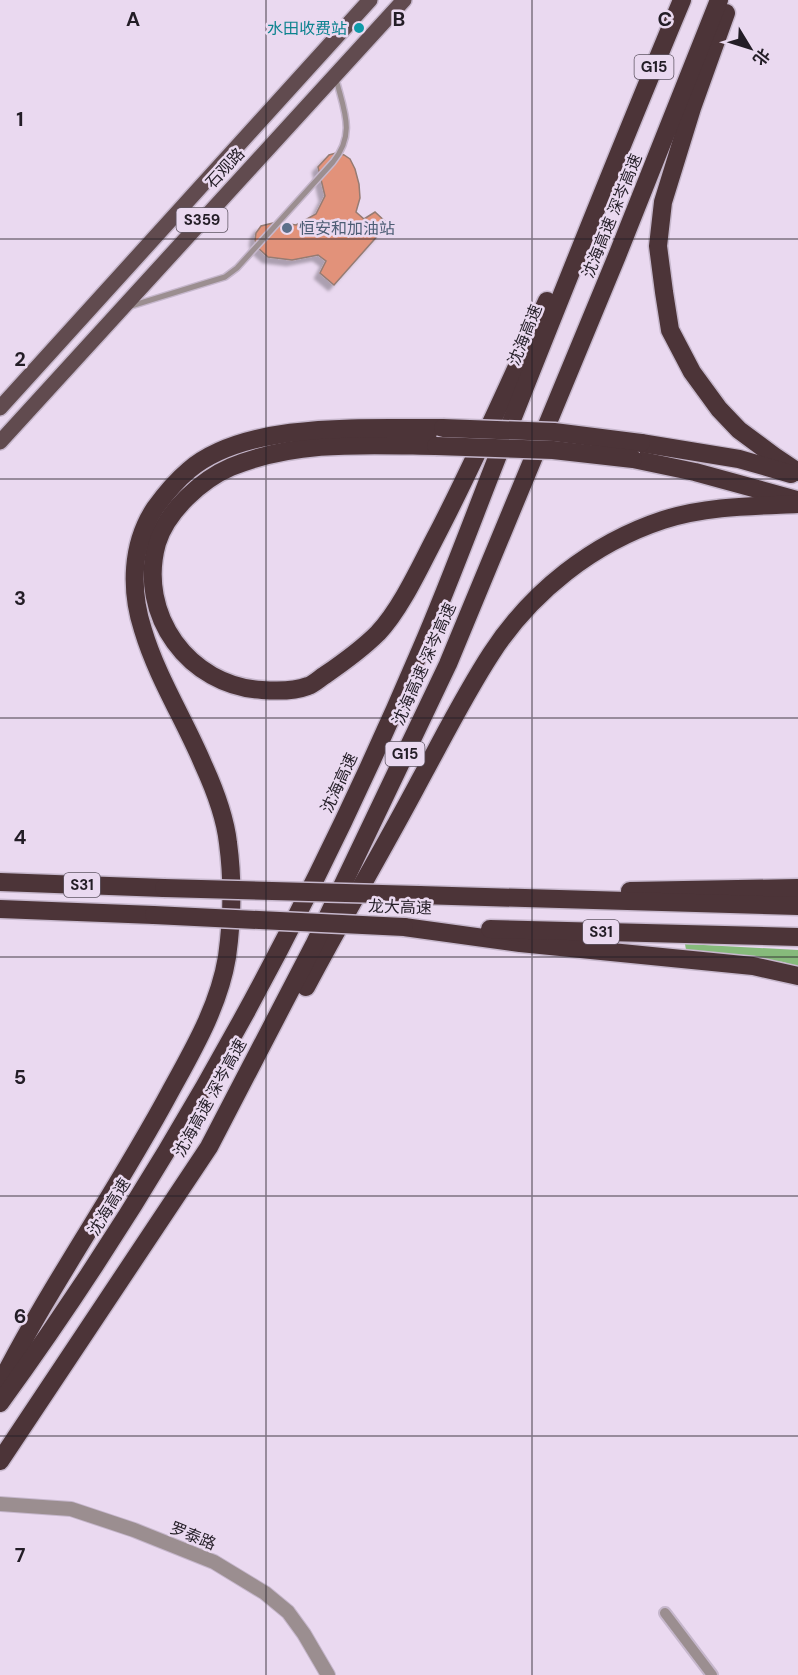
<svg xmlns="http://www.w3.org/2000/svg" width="798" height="1675" viewBox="0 0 798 1675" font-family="'DM Sans','Noto Sans SC',sans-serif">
  <defs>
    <filter id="shadow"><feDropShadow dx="-5.5" dy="5.5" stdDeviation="1.5" flood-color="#0004"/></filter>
  </defs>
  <rect width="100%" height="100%" fill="#ead9f0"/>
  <polygon fill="#86ba7b" points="685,944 798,950 798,967 783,962 686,950"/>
  <polygon fill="#e2927a" stroke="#957b73" stroke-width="1.5" filter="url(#shadow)" points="336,153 344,155 350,159 355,169 359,184 360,198 356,212 364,219 375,212 388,224 334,285 320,273 326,261 318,255 292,260 268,257 257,247 255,240 256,233 261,226 277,222 296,225 316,214 325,196 318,167 329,155"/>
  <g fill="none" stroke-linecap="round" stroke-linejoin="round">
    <defs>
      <path id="service" d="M131 306 225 277 237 268 333 162C356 134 344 111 336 79"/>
      <polyline id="minor" points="665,1613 712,1675"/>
      <polyline id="tertiary" points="0,1504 71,1509 134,1530 214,1562 265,1593 288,1612 304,1634 328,1675"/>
      <g id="primary">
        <polyline points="0,408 370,0"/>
        <polyline points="0,442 404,0"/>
      </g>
      <g id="motorway">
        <polyline points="726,13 692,108 663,202 658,246 664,292 670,330 692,372 719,409 739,430 774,456 798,472"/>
        <polyline points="641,443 739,459 791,474"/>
        <path d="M436 446C367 445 296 440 231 467 201 480 167 511 157 543 137 615 189 686 262 690 275 691 295 691 308 686 314 684 320 678 325 675 344 662 362 649 378 633 400 610 419 569 434 540 475 462 510 381 547 301"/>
        <polyline points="633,459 695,472 797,500"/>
        <polyline points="0,882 164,888"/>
        <polyline points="630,891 798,888"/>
        <polyline points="419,895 798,906"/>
        <polyline points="0,909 154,915"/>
        <polyline points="404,927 520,943 753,966 798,976"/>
        <polyline points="490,929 798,937"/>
        <path d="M306 987C343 917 383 850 420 780 443 738 465 694 491 654 531 592 593 543 663 520 706 506 753 506 798 504"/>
        <path d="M0 1384C51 1284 117 1191 170 1092 193 1050 219 1006 227 957 232 921 233 880 228 843 225 816 214 788 203 764 184 719 157 677 143 630 130 590 131 544 155 508 165 494 176 481 189 470 248 420 369 429 443 428"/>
        <path d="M0 1403C170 1169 308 915 421 649 450 582 475 513 502 445 561 296 620 148 682 0"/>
        <polyline points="0,1461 209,1147 314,945 448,664 617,256 719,0"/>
      </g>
    </defs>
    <use href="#service" stroke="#c6b7cc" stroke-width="8"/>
    <use href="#minor" stroke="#c6b7cc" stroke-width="14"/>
    <use href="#tertiary" stroke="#c6b7cc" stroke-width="16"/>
    <use href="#primary" stroke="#c6b7cc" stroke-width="18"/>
    <use href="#motorway" stroke="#c6b7cc" stroke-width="21"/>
    <use href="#service" stroke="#9b8e90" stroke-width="5"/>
    <use href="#minor" stroke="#9b8e90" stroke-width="10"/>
    <use href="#tertiary" stroke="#9b8e90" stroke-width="14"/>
    <use href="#primary" stroke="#614b4f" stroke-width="15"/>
    <use href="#motorway" stroke="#4c3438" stroke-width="18"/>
    <defs>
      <g id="motorway-bridge">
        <polyline points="443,428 554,432 641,443"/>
        <polyline points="436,446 553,450 633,459"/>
        <polyline points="164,888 419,895"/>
        <polyline points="154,915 404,927"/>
      </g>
    </defs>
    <use href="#motorway-bridge" stroke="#c6b7cc" stroke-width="21" stroke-linecap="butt"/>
    <use href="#motorway-bridge" stroke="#4c3438" stroke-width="18"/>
  </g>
  <path fill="none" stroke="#231d26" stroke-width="1.5" stroke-opacity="0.55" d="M266 0V1675M532 0V1675M0 239H798M0 479H798M0 718H798M0 957H798M0 1196H798M0 1436H798"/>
  <circle fill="#0f9aa8" stroke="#ead9f0" stroke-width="2" cx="359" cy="28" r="6"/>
  <circle fill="#5c6f8a" stroke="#ead9f0" stroke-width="2" cx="287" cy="228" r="6"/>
  <g text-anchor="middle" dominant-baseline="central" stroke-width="5" stroke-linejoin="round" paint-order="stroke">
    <g fill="#ead9f0" stroke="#5f5563" stroke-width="1.5">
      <rect x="634.5" y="55" width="39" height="24" rx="4.5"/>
      <rect x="176.5" y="208" width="51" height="24" rx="4.5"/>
      <rect x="385.5" y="742" width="39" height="24" rx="4.5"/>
      <rect x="64" y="873" width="36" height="24" rx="4.5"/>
      <rect x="583" y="920" width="36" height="24" rx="4.5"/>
    </g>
    <g font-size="15" font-weight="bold" fill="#231d26">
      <text x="654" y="67">G15</text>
      <text x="202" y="220">S359</text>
      <text x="405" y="754">G15</text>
      <text x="82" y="885">S31</text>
      <text x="601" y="932">S31</text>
    </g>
    <g font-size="16" fill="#0d838f" stroke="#ead9f0" text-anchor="end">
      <text x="347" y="28">水田收费站</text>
    </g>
    <g font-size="16" fill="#231d26" stroke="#ead9f0">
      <text transform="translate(225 168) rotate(-47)">石观路</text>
      <text transform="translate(612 216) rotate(-68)">沈海高速 深岑高速</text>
      <text transform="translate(525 335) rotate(-68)">沈海高速</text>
      <text transform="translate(424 664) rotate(-66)">沈海高速 深岑高速</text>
      <text transform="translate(339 783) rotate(-65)">沈海高速</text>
      <text transform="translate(400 907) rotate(2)">龙大高速</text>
      <text transform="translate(210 1098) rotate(-61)">沈海高速 深岑高速</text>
      <text transform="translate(109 1207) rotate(-58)">沈海高速</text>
      <text transform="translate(193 1536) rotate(22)">罗泰路</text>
    </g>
    <g font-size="16" fill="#4e5e75" stroke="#ead9f0" text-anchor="start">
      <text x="299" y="228">恒安和加油站</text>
    </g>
  </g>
  <g font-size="20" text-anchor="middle" font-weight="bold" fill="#231d26" stroke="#ead9f0" stroke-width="5" stroke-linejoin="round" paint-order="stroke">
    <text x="133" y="26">A</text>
    <text x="399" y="26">B</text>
    <text x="665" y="26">C</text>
    <text x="20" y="126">1</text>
    <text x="20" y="366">2</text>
    <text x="20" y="605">3</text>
    <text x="20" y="844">4</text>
    <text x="20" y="1084">5</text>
    <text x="20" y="1323">6</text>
    <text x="20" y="1562">7</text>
  </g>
  <g transform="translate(750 48) rotate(128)" stroke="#ead9f0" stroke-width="4.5" paint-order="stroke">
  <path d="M0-4.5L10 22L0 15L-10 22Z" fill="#231d26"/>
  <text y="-9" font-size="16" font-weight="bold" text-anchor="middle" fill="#231d26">北</text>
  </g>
</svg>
